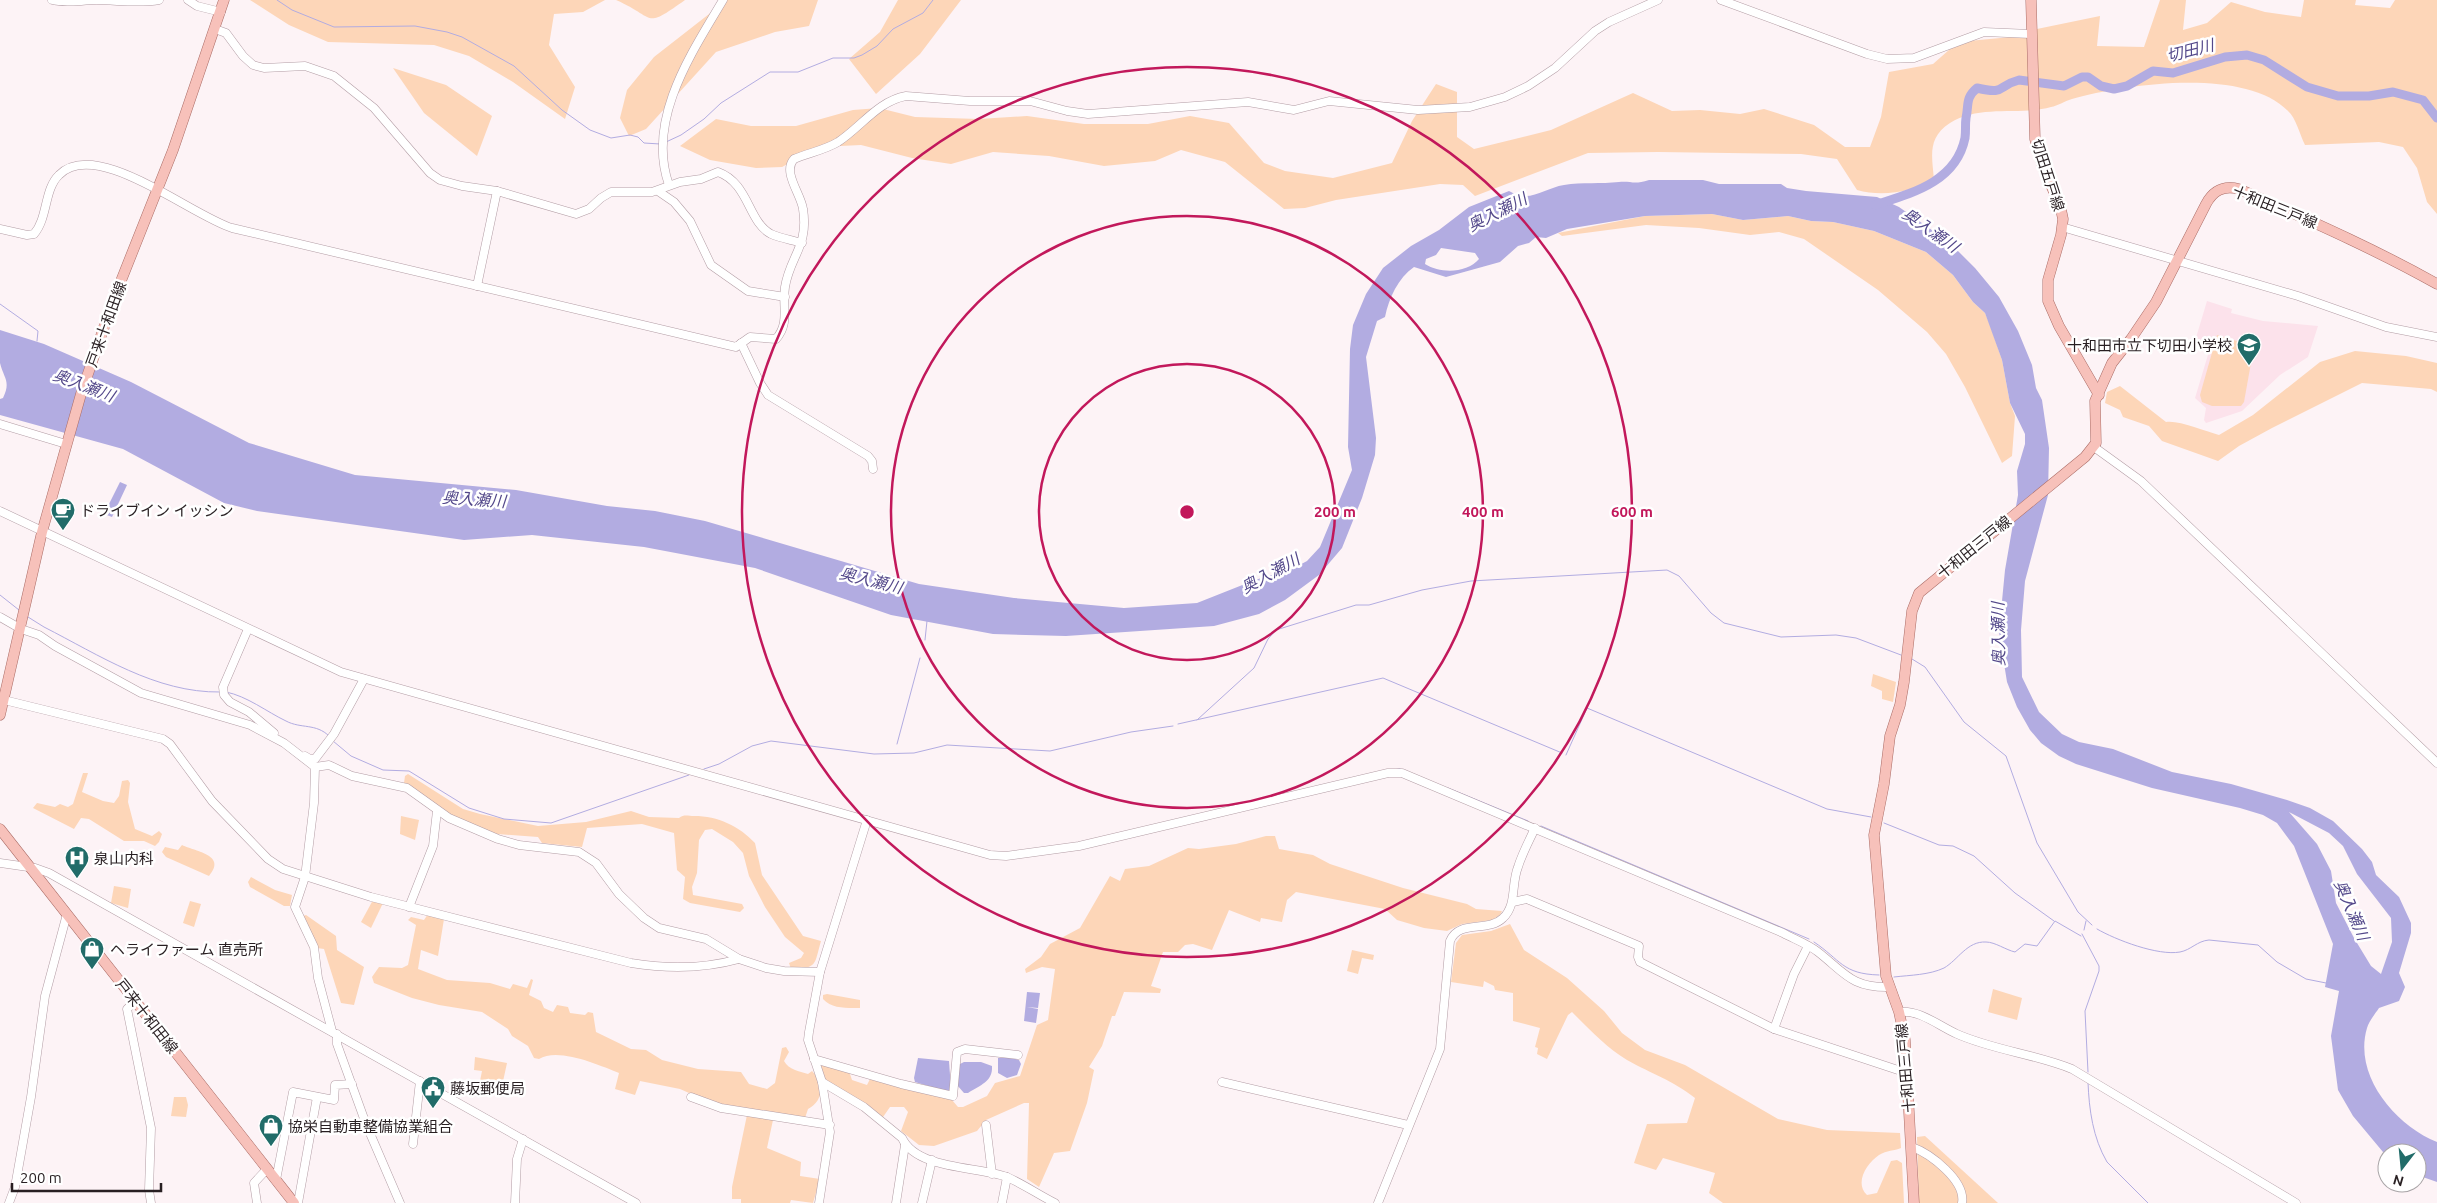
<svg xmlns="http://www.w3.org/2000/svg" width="2437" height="1203" viewBox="0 0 2437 1203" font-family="Ubuntu,'Noto Sans JP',sans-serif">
  <rect width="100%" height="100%" fill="#fdf3f6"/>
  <polygon fill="#fce2eb" points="2207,301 2232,309 2231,313 2263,321 2318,326 2308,357 2280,375 2242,411 2206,423 2204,420 2206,408 2195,398 2210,348 2195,341"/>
  <g fill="#fdd6b8">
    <polygon points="250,0 605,0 583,12 554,14 549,45 575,87 565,119 513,82 469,56 434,45 328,42 289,25"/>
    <path d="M616 0H685C643 30 657 18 616 0Z"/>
    <polygon points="727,0 818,0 809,26 775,32 716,52 646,129 629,136 620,118 627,90 654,57"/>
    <polygon points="898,0 961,0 920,54 876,94 849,59 880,32"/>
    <path d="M2160 0H2186L2183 30 2207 23 2231 2 2265 12 2301 17 2304 0H2356L2355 5 2390 8 2395 0H2437V214L2427 202 2417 168 2403 147 2379 142 2305 145C2300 135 2296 118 2288 111 2245 67 2126 84 2072 99 2064 101 2058 106 2051 107 2018 116 1980 104 1950 123 1927 138 1932 156 1934 180 1912 192 1882 197 1857 190L1837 159 1801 154 1658 152 1588 153 1475 196 1463 185 1440 184 1336 200 1305 208 1284 209 1225 162 1181 150 1155 161 1104 166 1049 156 993 152 951 164 912 158 861 145 820 147 782 167 756 168 710 160 680 146 716 119 751 126H796L853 110 879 108 915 117 979 119 1027 116 1084 124H1148L1190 116 1229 123 1264 163 1285 171 1333 178 1392 163 1412 121 1436 84 1457 92V137L1474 149 1551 130 1633 93 1672 111 1700 110 1740 114 1764 109 1814 125 1845 147H1870L1881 117 1889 72 1933 64 1958 42 2011 37 2032 30 2100 16 2097 46 2144 47Z"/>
    <polygon points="393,68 446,85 492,116 477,156 424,113"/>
    <polygon points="1712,214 1743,220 1788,216 1811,221 1833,222 1874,231 1926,252 1953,275 1973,302 1985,313 1990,325 2002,360 2010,403 2015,416 2012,456 2002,463 1965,387 1946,354 1927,332 1878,290 1804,239 1779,232 1750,235 1699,228 1646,225 1562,236 1558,233 1645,216"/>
    <polygon points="2217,335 2254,346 2244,402 2241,406 2212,406 2202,402 2200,395"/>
    <path d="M2355 351 2406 356 2437 363V392L2431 389 2362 383 2272 428 2239 446 2218 461 2162 441 2149 426 2123 417 2120 410 2105 403 2107 392 2120 386 2166 422C2179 420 2204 431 2219 435L2253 415 2320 362Z"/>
    <polygon points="1873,674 1896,682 1893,702 1882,699 1882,691 1871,686"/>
    <polygon points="83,773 88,773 82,792 103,801 114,803 119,796 122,781 128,780 130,783 128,802 135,829 152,836 159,831 162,834 159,842 155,846 144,841 124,841 89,819 81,818 74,829 33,808 37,803 55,807 60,804 68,807 73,804"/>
    <path d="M408 774 463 809 480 814 538 826 586 822 631 811 649 817 679 818C684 814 688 816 694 816 718 816 739 826 755 843L762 875 803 936 821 941C814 965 818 968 791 969L789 963 801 958 804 953 785 937 765 907 749 876 743 853 733 842 712 829 705 830 699 840 697 873 692 887 693 895 742 904 744 908 740 912 690 903 683 899 685 877 677 870 674 833 642 824 587 828 582 847 542 843 538 837 497 834 461 823 404 783 405 776Z"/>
    <polygon points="401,816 419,820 415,840 400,834"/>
    <polygon points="1266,836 1275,836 1279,849 1313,855 1330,864 1403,888 1467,904 1476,909 1502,911 1500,915 1492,920 1462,924 1447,931 1424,928 1397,920 1385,909 1296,892 1287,900 1282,922 1261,918 1260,922 1229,910 1212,950 1193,944 1185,945 1178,952 1163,952 1151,986 1161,989 1160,993 1124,992 1115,1016 1112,1016 1102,1046 1089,1067 1094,1070 1087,1103 1070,1151 1054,1153 1039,1187 1027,1179 1029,1103 1024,1103 986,1120 977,1131 934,1146 919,1145 901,1131 908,1112 904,1107 890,1107 883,1117 850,1094 824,1080 819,1062 849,1071 852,1080 867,1085 871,1077 952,1100 958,1107 963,1107 987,1096 995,1083 1020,1076 1037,1025 1048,1020 1055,969 1042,967 1026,973 1025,969 1041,957 1050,944 1080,928 1110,876 1120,881 1125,869 1149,866 1188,848 1199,849 1236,844"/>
    <path d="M182 845C197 852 227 855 209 876L166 857 162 852 165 847 178 850Z"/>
    <polygon points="251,877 275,890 292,895 290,906 284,906 250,887 248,882"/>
    <polygon points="114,886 131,889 128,908 111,903"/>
    <polygon points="373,900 383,903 371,928 361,922"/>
    <polygon points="190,901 201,904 194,927 183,923"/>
    <path d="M428 914 444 919 438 956 421 950 418 969 447 980 490 983 510 989 513 984 527 988 531 979 533 980 529 995 541 1001 544 1008 553 1012 557 1005 568 1007 570 1013 585 1015 588 1012 593 1013 596 1032 631 1049 646 1050 662 1060 698 1069 741 1072 749 1084 767 1089 775 1083 782 1048 786 1047 789 1052 784 1061C789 1070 799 1071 808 1074L812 1071C825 1084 823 1101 808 1109L804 1121 723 1108 680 1089 640 1081 635 1095 615 1089 619 1073C599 1065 558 1047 539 1059L534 1058 528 1046 512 1036 508 1029 482 1012 439 1005 412 998 374 983 372 977 379 967 402 968 408 965 416 925 408 920 411 917 424 920Z"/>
    <polygon points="306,915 336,936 337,950 364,967 354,1005 341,1003 324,949 317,948 303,916"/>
    <path d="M1510 924 1524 950 1567 978 1604 1011 1622 1033 1645 1050 1685 1065 1778 1119 1827 1130 1900 1133 1901 1148C1894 1151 1887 1150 1879 1155 1867 1163 1854 1183 1867 1195L1877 1193 1891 1161 1897 1160 1902 1163 1904 1203H1723L1709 1193 1715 1173 1663 1158 1656 1170 1634 1163 1647 1124 1687 1123 1695 1098C1672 1080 1652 1074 1627 1060 1607 1048 1589 1029 1572 1012L1568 1015 1547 1059 1537 1054 1538 1048 1535 1047 1540 1028 1513 1021V993L1495 990 1494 986 1484 981 1483 987 1451 982 1456 943 1462 935 1491 931Z"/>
    <polygon points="1352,950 1374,955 1373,960 1362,958 1358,974 1347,971"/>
    <polygon points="1993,989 2022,998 2017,1020 1988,1012"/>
    <path d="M827 994 860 1000V1008C847 1008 832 1009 823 999V995Z"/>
    <polygon points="475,1057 507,1063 502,1086 480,1081 482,1071 474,1070"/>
    <polygon points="174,1097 186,1097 188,1105 186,1117 171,1116"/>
    <polygon points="747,1115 773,1120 767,1148 801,1162 800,1176 820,1179 813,1203 791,1200 790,1203 741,1203 741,1199 732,1199 732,1187"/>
    <polygon points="1925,1136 1998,1203 1919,1203 1917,1137"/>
  </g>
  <g fill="#b2ace1" fill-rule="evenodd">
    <path d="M1649 180H1703L1719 184H1781L1787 188 1806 191 1877 197 1899 207 1949 242 1975 268 1999 297 2018 331 2032 365 2036 388 2042 400 2049 448 2048 495 2025 581 2021 630 2022 677 2039 712 2062 734 2079 742 2113 749 2172 772 2231 784 2287 800 2310 808 2333 821 2362 849 2372 862 2376 875 2399 897 2411 923V933L2399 973 2405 987 2399 1001 2379 1008C2375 1014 2369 1021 2367 1028 2353 1075 2395 1125 2437 1142V1182L2417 1175V1153L2387 1155 2383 1152 2353 1116 2338 1090 2331 1036 2339 991 2325 987 2333 944 2294 846 2277 823 2263 815 2240 808 2152 788 2076 764 2059 756 2041 743 2030 730 2017 707 2007 682 1999 632 2005 570 2018 495 2017 471 2025 444V434L2010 403 2002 360 1985 313 1973 302 1953 275 1926 252 1874 231 1833 222 1811 221 1788 216 1743 220 1712 214 1645 216 1567 229 1546 238 1536 237 1529 243 1518 246 1500 262 1446 277 1414 267C1398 278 1389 298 1385 317L1377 321 1366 357 1376 438 1375 455 1362 498 1342 548 1319 575 1285 600 1259 614 1214 626 1066 636 993 634 891 615 755 568 644 547 532 535 464 540 257 511 224 503 123 449 0 415V399L3 398C11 381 4 379 0 363 0 354 0 340 0 330L44 344 131 382 249 443 355 475 516 490 607 506 655 511 705 521 919 584 1014 598 1124 608 1197 603 1255 580 1294 568 1307 561 1320 547 1352 470 1348 447 1350 349 1353 325 1366 294 1383 268 1411 246 1439 230 1469 207 1509 191C1530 204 1544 188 1564 185 1582 182 1601 184 1619 182 1632 181 1634 185 1649 180ZM1441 248 1475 253 1479 259C1467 273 1441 274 1425 264L1426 259 1436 255ZM2289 812 2329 833 2343 846 2357 874 2391 918 2392 942 2381 974 2371 966 2354 938 2336 903 2331 871 2317 844Z"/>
    <polygon points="120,482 127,485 112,517 104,514"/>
    <polygon points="1027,992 1040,993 1038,1008 1027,1007 1038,1009 1036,1023 1024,1021"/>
    <polygon points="1008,1057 1019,1060 1021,1064 1017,1075 1007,1078 998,1073 998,1058"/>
    <polygon points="918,1058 949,1061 951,1089 948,1092 915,1082 914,1078"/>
    <path d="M964 1062H981L992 1066C993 1082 980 1085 968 1093H964L957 1085 960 1064Z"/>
  </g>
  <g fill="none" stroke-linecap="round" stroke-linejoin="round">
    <g stroke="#b2ace1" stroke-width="1">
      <polyline points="277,0 292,10 334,27 415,26 447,32 462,37 514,66 562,110 590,130 611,138 630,135 638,137 644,143 660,144"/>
      <polyline points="666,142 681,135 704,119 721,103 770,72 798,72 833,58 854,58 862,55 877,46 893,29 923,13 933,0"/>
      <polyline points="0,304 38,331 37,341"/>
      <polyline points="0,595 19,610"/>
      <path d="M28 617 44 627C99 655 156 693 220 692"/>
      <polyline points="925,640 927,621"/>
      <polyline points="1912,659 1925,667 1964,722 2006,756 2037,843 2078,912 2092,925"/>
      <path d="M226 692C247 696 267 712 286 721 301 729 316 723 329 736"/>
      <polyline points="1197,720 1254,668 1268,639 1276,630 1356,605 1369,605 1422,590 1471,581 1667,570 1679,576 1711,613 1724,623 1781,637 1836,635 1856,638 1901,655"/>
      <polyline points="1178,724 1383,678 1562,753"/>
      <polyline points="333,741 351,756 383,770 409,771 469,808 504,819 551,823 689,775"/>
      <polyline points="897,744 920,658"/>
      <polyline points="1566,755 1587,708 1827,809 1871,817"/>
      <polyline points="704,769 719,764 752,746 771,741 874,754 914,753 947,745 1050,751 1131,732 1173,726"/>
      <polyline points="1392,770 1400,769"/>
      <polyline points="1448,788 1528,821"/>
      <polyline points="1884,823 1939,845 1953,846 1974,856 2015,893 2054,921"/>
      <polyline points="1541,826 1809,939"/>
      <path d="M2097 929C2116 940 2158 956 2180 952 2191 950 2197 941 2209 940L2258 945 2277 962 2306 979 2326 983"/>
      <polyline points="2084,930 2086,921"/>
      <polyline points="2082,934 2099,966 2099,971 2085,1011 2088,1072"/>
      <path d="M1814 942C1841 960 1842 974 1879 975"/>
      <path d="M1894 977C1911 975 1929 975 1944 968 1958 960 1967 941 1986 942 1995 942 2006 950 2015 952L2025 944 2037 946 2055 921 2081 936"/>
      <path d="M2088 1082C2089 1110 2093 1138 2107 1162L2148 1203"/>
    </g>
    <path stroke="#b2ace1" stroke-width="9" d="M1875 205C1912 193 1956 182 1965 138 1966 131 1965 125 1966 118 1969 105 1965 98 1977 88 2007 95 1996 86 2019 80L2064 86 2082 77H2088L2101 86 2114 89 2127 86 2153 71 2173 73 2225 57 2247 55 2264 60 2307 87 2338 96H2369L2393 92 2423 100 2437 118"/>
    <defs>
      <g id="minor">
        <path d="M52 0C67 4 81 0 96 0 117 0 138 4 159 0"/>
        <polyline points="188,0 197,6 221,12"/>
        <polyline points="1721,0 1867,54 1887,59 1914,58 1984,32 2031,34"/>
        <path d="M215 29 226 33 243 56 253 65 264 68 305 66 334 76 374 108 430 173 440 180 462 186 497 191 576 214 589 209 601 198 611 192H652L680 182 701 179 718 172C749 183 748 222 771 234 780 238 792 240 802 243"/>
        <path d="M669 185C646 120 691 54 723 0"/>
        <polyline points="658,191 674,202 690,221 711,265 748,291 785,297"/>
        <polyline points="2062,227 2298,296 2386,327 2437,337"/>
        <path d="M0 229 27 235 34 234C48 218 44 189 59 175 96 137 192 216 232 228L736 347 750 337 776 339C790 323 782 307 785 287 790 256 809 246 803 209 801 194 782 172 794 159 808 153 825 150 838 142 861 127 878 101 906 96L970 101H1030L1067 111 1088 114 1248 102 1294 110 1329 101 1418 110 1470 107 1505 97 1528 86 1555 68 1595 31 1609 22 1658 0"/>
        <polyline points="477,286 497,191"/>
        <polyline points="741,343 760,383 768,395 868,456 872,461 873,469"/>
        <polyline points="0,424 66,444"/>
        <polyline points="2094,447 2141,481 2437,763"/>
        <path d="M0 511 341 672 990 855 1006 856 1079 846 1388 773H1402L1783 933C1794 939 1808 944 1818 952 1845 973 1851 988 1890 987"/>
        <polyline points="0,617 21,629 39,635 55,646 141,693 250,725 284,743 315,767 314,803 305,877 295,907 314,947 318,978 332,1031"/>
        <polyline points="248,629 223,687 224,695 230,702 249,712 274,733"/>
        <path d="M4 700 163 739 170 744 212 801 268 859 283 869 371 897 631 963C667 969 703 969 739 959"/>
        <polyline points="305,756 310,759 315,759 334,734 364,679"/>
        <polyline points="315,767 329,765 352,776 407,788 449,818 498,839 519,845 579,852 596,863 619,894 644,918 659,928 706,939 739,959 766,968 784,971 820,972"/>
        <polyline points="0,863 35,868 49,873 636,1203"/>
        <polyline points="1513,902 1527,899 1639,946 1638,957 1640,962 1774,1029 1907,1073"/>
        <polyline points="409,907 433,846 437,811"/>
        <polyline points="135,1001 127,1009 151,1128 149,1190 151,1203"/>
        <path d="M1899 1012C1919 1009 1939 1026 1957 1034 1993 1050 2035 1054 2072 1069L2296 1203"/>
        <polyline points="1774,1029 1794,974 1808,946"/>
        <polyline points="337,1034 337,1044 366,1124 400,1203"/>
        <polyline points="814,1059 901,1084 953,1096 957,1052 965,1049 1018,1055"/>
        <path d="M822 1082 864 1107 902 1138C917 1170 978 1166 1007 1177 1023 1184 1039 1195 1055 1203"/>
        <polyline points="1222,1082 1408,1125"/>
        <polyline points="691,1097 721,1108 830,1125"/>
        <polyline points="986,1125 992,1174"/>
        <polyline points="413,1144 420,1081"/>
        <path d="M1912 1147C1931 1154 1966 1181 1962 1203"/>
        <polyline points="276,1180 293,1092 334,1100 335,1085 352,1084"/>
        <polyline points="9,1203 15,1187 31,1097 45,996 67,914"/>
        <polyline points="257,1203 254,1183 267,1169"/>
        <polyline points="298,1203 317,1097"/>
        <polyline points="515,1203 517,1159 523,1139"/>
        <polyline points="819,1203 830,1132 822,1082 808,1040 809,1032 820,972 867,820"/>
        <polyline points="896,1203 905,1145"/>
        <polyline points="922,1203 932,1160"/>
        <polyline points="1002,1203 1007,1177"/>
        <path d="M1378 1203 1440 1049 1450 941C1459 919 1488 933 1503 918 1517 905 1511 884 1518 867 1522 854 1529 841 1535 828"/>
      </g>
      <g id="major">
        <polyline points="2031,0 2035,139 2043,168 2060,205 2063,219 2061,235 2048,280 2048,301 2059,326 2099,395"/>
        <polyline points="0,715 42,532 81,394 113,301 173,150 224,0"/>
        <polyline points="0,829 294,1203"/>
        <path d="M1914 1203 1905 1040 1899 1012 1886 976 1874 835 1884 784 1890 736 1900 705 1904 682 1912 611 1919 593 2085 457 2096 443 2095 401 2112 363 2131 339 2156 302 2206 204C2213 191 2223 185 2239 189 2306 219 2373 248 2437 284"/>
      </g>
    </defs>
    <use href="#minor" stroke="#b39da5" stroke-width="9"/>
    <use href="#major" stroke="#ab6d67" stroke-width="11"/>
    <use href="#minor" stroke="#fff" stroke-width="8"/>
    <use href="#major" stroke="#f7c1ba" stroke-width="10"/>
  </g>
  <g fill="none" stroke="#c2185b" stroke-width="2.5">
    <circle cx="1187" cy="512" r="148"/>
    <circle cx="1187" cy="512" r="296"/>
    <circle cx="1187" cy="512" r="445"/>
  </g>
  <defs>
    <symbol id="school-pin" viewBox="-11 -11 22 30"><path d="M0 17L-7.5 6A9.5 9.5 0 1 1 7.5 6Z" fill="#216c69" stroke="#fff"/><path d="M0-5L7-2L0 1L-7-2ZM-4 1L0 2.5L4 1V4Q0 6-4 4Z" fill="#fff"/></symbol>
    <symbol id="cafe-pin" viewBox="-11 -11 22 30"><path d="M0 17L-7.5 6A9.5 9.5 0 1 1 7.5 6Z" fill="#216c69" stroke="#fff"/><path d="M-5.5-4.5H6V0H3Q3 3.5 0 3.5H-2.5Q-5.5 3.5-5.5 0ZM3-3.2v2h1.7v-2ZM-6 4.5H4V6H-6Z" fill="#fff"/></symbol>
    <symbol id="hospital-pin" viewBox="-11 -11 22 30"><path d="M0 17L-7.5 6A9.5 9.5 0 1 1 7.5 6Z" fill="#216c69" stroke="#fff"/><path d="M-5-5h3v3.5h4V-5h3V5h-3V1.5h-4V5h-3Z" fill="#fff"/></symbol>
    <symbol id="shop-pin" viewBox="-11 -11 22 30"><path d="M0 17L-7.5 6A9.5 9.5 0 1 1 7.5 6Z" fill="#216c69" stroke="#fff"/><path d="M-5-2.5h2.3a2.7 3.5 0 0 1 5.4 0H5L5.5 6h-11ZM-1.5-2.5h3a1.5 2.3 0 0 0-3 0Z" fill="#fff"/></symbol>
    <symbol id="civic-pin" viewBox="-11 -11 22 30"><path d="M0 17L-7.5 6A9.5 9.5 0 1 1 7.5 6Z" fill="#216c69" stroke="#fff"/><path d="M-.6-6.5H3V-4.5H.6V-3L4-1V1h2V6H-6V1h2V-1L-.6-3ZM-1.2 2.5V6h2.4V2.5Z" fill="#fff"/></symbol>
  </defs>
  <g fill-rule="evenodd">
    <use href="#school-pin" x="2235" y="331" width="28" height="38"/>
    <use href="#cafe-pin" x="49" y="496" width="28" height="38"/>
    <use href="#hospital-pin" x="63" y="844" width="28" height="38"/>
    <use href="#shop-pin" x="78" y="935" width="28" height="38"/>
    <use href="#civic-pin" x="419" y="1074" width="28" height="38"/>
    <use href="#shop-pin" x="257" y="1112" width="28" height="38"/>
  </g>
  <g text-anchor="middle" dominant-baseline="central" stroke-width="5" stroke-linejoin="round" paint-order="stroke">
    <g font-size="15" fill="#281f22" stroke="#fff">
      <text transform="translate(2048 175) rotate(72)">切田五戸線</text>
      <text transform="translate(2275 207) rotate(22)">十和田三戸線</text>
      <text transform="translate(106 324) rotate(-70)">戸来十和田線</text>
      <text transform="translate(1974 547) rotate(-39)">十和田三戸線</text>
      <text transform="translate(147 1016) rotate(52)">戸来十和田線</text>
      <text transform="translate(1905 1068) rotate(-95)">十和田三戸線</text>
    </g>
    <g font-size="15" fill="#281f22" stroke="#fff" text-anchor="start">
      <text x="2232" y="345" text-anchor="end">十和田市立下切田小学校</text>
      <text x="80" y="510">ドライブイン イッシン</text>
      <text x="94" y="858">泉山内科</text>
      <text x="110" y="949">ヘライファーム 直売所</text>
      <text x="450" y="1088">藤坂郵便局</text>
      <text x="288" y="1126">協栄自動車整備協業組合</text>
    </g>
    <g font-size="16" font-style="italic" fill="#53488a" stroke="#fff">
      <text transform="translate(2190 50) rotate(-14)">切田川</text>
      <text transform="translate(1497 212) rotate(-27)">奥入瀬川</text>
      <text transform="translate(1931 230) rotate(35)">奥入瀬川</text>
      <text transform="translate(84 385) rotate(21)">奥入瀬川</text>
      <text transform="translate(474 499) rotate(4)">奥入瀬川</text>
      <text transform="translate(1270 573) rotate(-29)">奥入瀬川</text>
      <text transform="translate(871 580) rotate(14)">奥入瀬川</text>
      <text transform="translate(1998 634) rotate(-91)">奥入瀬川</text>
      <text transform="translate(2352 910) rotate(67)">奥入瀬川</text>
    </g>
  </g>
  <circle cx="1187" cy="512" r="8" fill="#c2185b" stroke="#fff" stroke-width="2.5"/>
  <g font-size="15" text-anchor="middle" font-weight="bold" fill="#c2185b" stroke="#fff" stroke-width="5" stroke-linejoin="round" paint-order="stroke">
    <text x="1335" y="517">200 m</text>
    <text x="1483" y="517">400 m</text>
    <text x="1632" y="517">600 m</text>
  </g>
  <g transform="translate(2402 1168) rotate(196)"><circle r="24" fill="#ffffff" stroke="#a9a5a7"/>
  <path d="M0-4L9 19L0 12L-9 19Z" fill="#216c69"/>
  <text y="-8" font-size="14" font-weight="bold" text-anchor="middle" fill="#281f22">N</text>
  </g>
  <path d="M12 1183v8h149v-8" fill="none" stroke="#281f22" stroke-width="2.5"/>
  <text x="20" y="1183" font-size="15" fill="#281f22" stroke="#ffffff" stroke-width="4" paint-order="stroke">200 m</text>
</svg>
